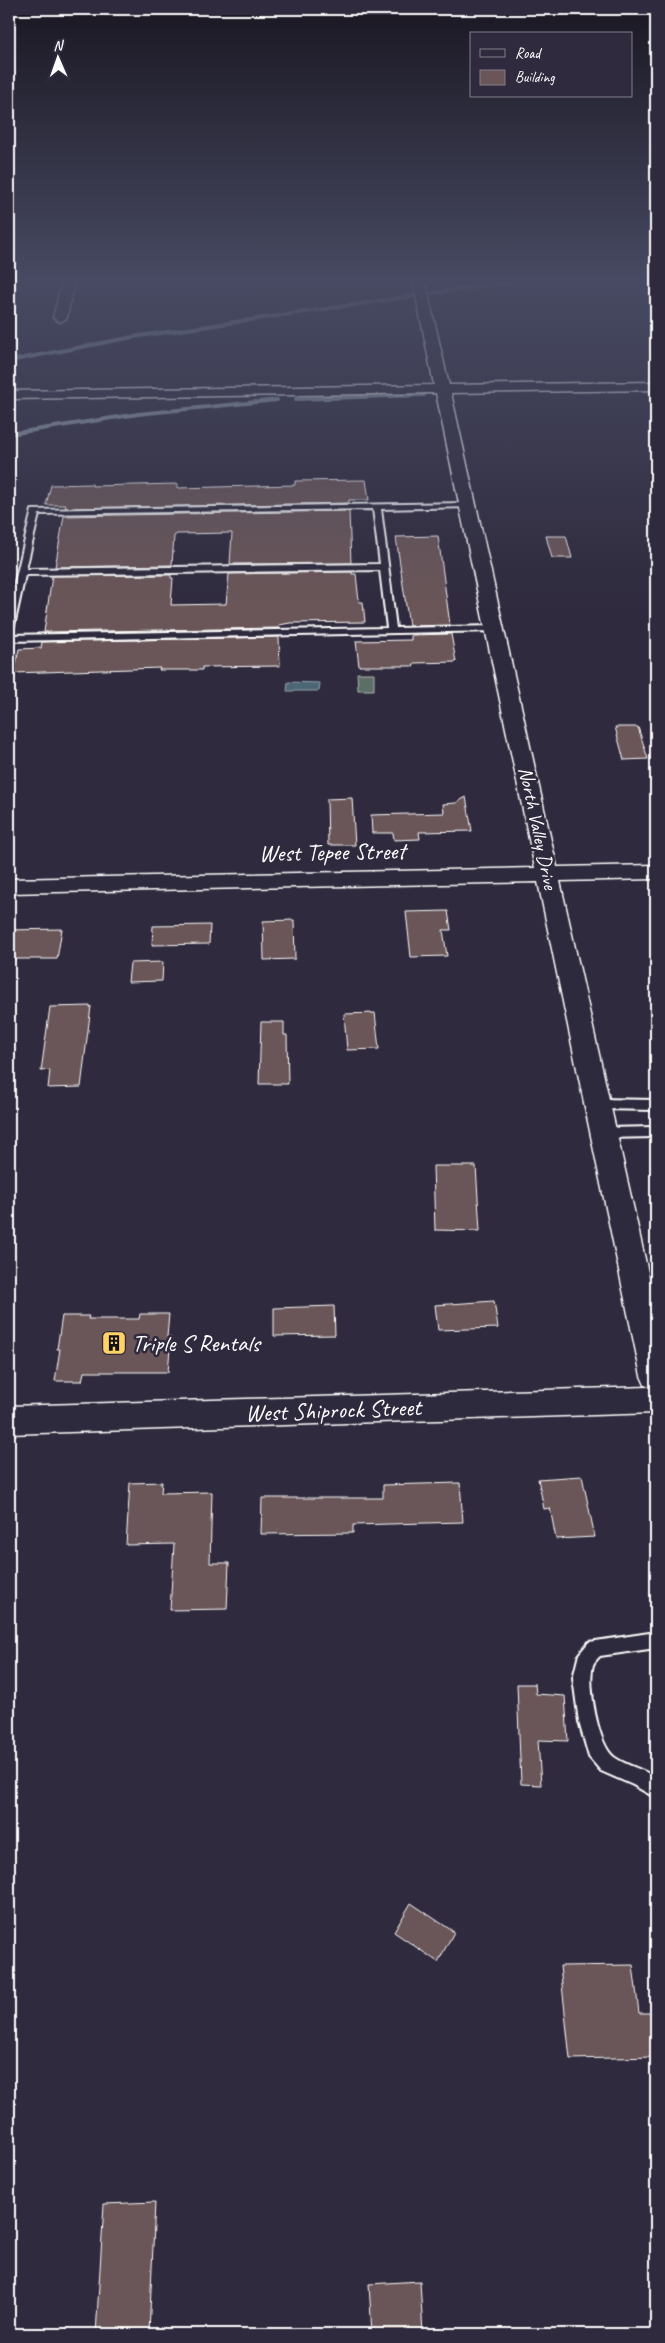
<svg xmlns="http://www.w3.org/2000/svg" width="665" height="2343" viewBox="0 0 665 2343" font-family="Caveat,sans-serif">
  <rect width="100%" height="100%" fill="#2f2a3d"/>
  <filter id="ink" filterUnits="userSpaceOnUse"><feTurbulence type="fractalNoise" baseFrequency=".02" numOctaves="2"/><feDisplacementMap in="SourceGraphic" scale="10" xChannelSelector="R" yChannelSelector="G"/><feConvolveMatrix kernelMatrix="1 2 1 2 8 2 1 2 1" color-interpolation-filters="sRGB"/></filter>
  <g filter="url(#ink)">
    <polygon fill="#5c6e67" stroke="#aeb6b3" points="357,673 374,673 374,690 358,690"/>
    <polygon fill="#4d6675" stroke="#94a3ac" points="288,682 320,683 319,691 287,691"/>
    <g fill="none" stroke-linecap="round" stroke-linejoin="round">
      <g stroke="#94a3ac" stroke-width="4">
        <polyline points="9,361 133,337 516,281"/>
        <polyline points="296,399 424,395"/>
        <polyline points="9,434 138,414 277,400"/>
      </g>
    </g>
    <g fill="#6a5658" stroke="#fff">
      <polygon points="366,480 369,500 349,500 349,503 65,508 66,505 46,505 51,485 92,484 92,486 178,484 178,488 295,485 295,481"/>
      <polygon points="349,511 351,563 230,564 232,533 177,534 174,536 172,565 55,567 64,516"/>
      <polygon points="438,536 450,625 409,626 396,537"/>
      <polygon points="546,536 566,536 572,558 552,558"/>
      <polygon points="352,572 352,574 356,574 359,602 363,602 365,622 290,623 279,625 279,628 44,632 52,576 171,575 171,578 173,578 171,605 226,604 229,574"/>
      <polygon points="451,634 456,662 414,663 414,666 359,666 356,641 411,640 411,635"/>
      <polygon points="279,637 280,666 202,667 202,670 159,670 160,668 14,673 19,649 41,648 42,642"/>
      <polygon points="615,727 638,727 648,759 624,760"/>
      <polygon points="466,797 472,831 419,832 420,839 394,840 393,833 372,833 371,815 444,813 443,804 456,803"/>
      <polygon points="352,798 355,845 328,845 327,799"/>
      <polygon points="448,911 451,930 443,930 447,956 411,957 406,912"/>
      <polygon points="294,920 295,959 264,960 263,921"/>
      <polygon points="210,925 209,944 152,945 153,926"/>
      <polygon points="62,929 57,959 9,959 9,930"/>
      <polygon points="163,962 162,981 128,982 130,963"/>
      <polygon points="91,1006 81,1087 48,1088 50,1070 41,1071 50,1007"/>
      <polygon points="375,1013 379,1049 347,1050 344,1014"/>
      <polygon points="261,1022 284,1022 284,1035 287,1035 288,1084 259,1084"/>
      <polygon points="433,1166 476,1166 480,1231 435,1230"/>
      <polygon points="494,1301 498,1328 438,1330 435,1305"/>
      <polygon points="334,1306 335,1335 274,1336 274,1308"/>
      <polygon points="140,1314 169,1314 167,1337 171,1337 168,1372 84,1372 82,1381 55,1381 60,1349 57,1349 62,1316 89,1316 88,1319 139,1319"/>
      <polygon points="582,1476 595,1537 556,1539 550,1508 544,1509 538,1479"/>
      <polygon points="162,1482 161,1493 212,1492 210,1563 229,1563 227,1609 170,1610 174,1544 126,1545 130,1483"/>
      <polygon points="460,1483 463,1522 353,1525 353,1533 261,1534 262,1498 383,1498 383,1485"/>
      <polygon points="517,1684 535,1684 536,1694 565,1696 568,1741 538,1740 541,1785 521,1784"/>
      <polygon points="411,1903 454,1932 438,1962 394,1932"/>
      <polygon points="633,1965 639,2013 653,2013 656,2057 570,2059 560,1966"/>
      <polygon points="155,2202 149,2334 96,2334 104,2204"/>
      <polygon points="420,2281 423,2334 372,2334 369,2284"/>
    </g>
    <g fill="none" stroke-linecap="round" stroke-linejoin="round">
      <defs>
        <g id="service">
          <path d="M467 503H470V507L381 509 396 628 494 626 497 627V631L9 641V635L387 628 380 570 25 575 14 626 9 629V607L32 510ZM373 509 380 564 26 569 39 514Z"/>
          <polygon points="597,1099 656,1100 656,1110 597,1109 590,1104"/>
          <polygon points="656,1127 656,1137 603,1138 598,1136 596,1133 598,1130 603,1128"/>
          <path d="M656 1632V1648L600 1656C597 1659 594 1662 593 1665 587 1685 598 1745 614 1757 626 1766 644 1769 656 1778V1798L633 1785 601 1771 589 1757 579 1722 573 1678 579 1654 589 1642Z"/>
        </g>
        <g id="minor">
          <polygon points="62,281 74,281 67,318 60,322 53,318"/>
          <polygon points="413,281 425,281 449,385 656,382 656,390 451,393 557,867 656,865 656,879 560,881 656,1308 656,1413 9,1434 9,1406 649,1387 645,1385 641,1376 538,882 9,893 9,879 535,868 436,393 9,399 9,391 434,385"/>
        </g>
      </defs>
      <use href="#service" stroke="#fff" stroke-width="4"/>
      <use href="#minor" stroke="#fff" stroke-width="3"/>
      <use href="#service" fill="#2f2a3d" fill-rule="evenodd"/>
      <use href="#minor" fill="#2f2a3d" fill-rule="evenodd"/>
    </g>
  </g>
  <linearGradient id="sky" x2="0" y2="1"><stop stop-color="#1a1722"/><stop offset="0.46" stop-color="#474a62"/><stop offset="1" stop-color="#474a62" stop-opacity="0"/></linearGradient>
  <rect width="665" height="609" fill="url(#sky)"/>
  <defs>
    <symbol id="building-square" viewBox="-11 -11 22 22"><rect x="-9" y="-9" width="18" height="18" rx="4" fill="#ffd166" stroke="#2f2a3d"/><path d="M-4-6H4V6H1V3H-1V6H-4ZM-2.5-4.3h1.7v1.8h-1.7ZM.8-4.3h1.7v1.8H.8ZM-2.5-1h1.7V.8h-1.7ZM.8-1h1.7V.8H.8Z" fill="#111"/></symbol>
  </defs>
  <g fill-rule="evenodd">
    <use href="#building-square" x="100" y="1329" width="28" height="28"/>
  </g>
  <g text-anchor="middle" dominant-baseline="central" stroke-width="5" stroke-linejoin="round" paint-order="stroke">
    <g font-size="20" fill="#fff" stroke="#2f2a3d">
      <text transform="translate(538 828) rotate(78)">North Valley Drive</text>
    </g>
    <g font-size="24" fill="#fff" stroke="#2f2a3d">
      <text transform="translate(332 852) rotate(-1)">West Tepee Street</text>
      <text transform="translate(333 1410) rotate(-2)">West Shiprock Street</text>
    </g>
    <g font-size="24" fill="#fff" stroke="#2f2a3d" text-anchor="start">
      <text x="132" y="1343">Triple S Rentals</text>
    </g>
  </g>
  <rect width="665" height="2343" fill="none" stroke="#2f2a3d" stroke-width="30"/>
  <rect x="15" y="15" width="635" height="2313" fill="none" stroke="#fff" stroke-width="2" filter="url(#ink)"/>
  <rect x="470" y="32" width="162" height="65" fill="#2f2a3d" stroke="#827f8b"/>
  <rect x="480" y="49" width="25" height="8" fill="#2f2a3d" stroke="#827f8b"/>
  <text x="515" y="58" font-size="15" fill="#ffffff">Road</text>
  <rect x="480" y="70" width="25" height="15" fill="#6a5658" stroke="#827f8b"/>
  <text x="515" y="82" font-size="15" fill="#ffffff">Building</text>
  <g transform="translate(58 58) rotate(358)" stroke="#2f2a3d" stroke-width="4" paint-order="stroke">
  <path d="M0-4L9 19L0 12L-9 19Z" fill="#ffffff"/>
  <text y="-8" font-size="14" font-weight="bold" text-anchor="middle" fill="#ffffff">N</text>
  </g>
</svg>
